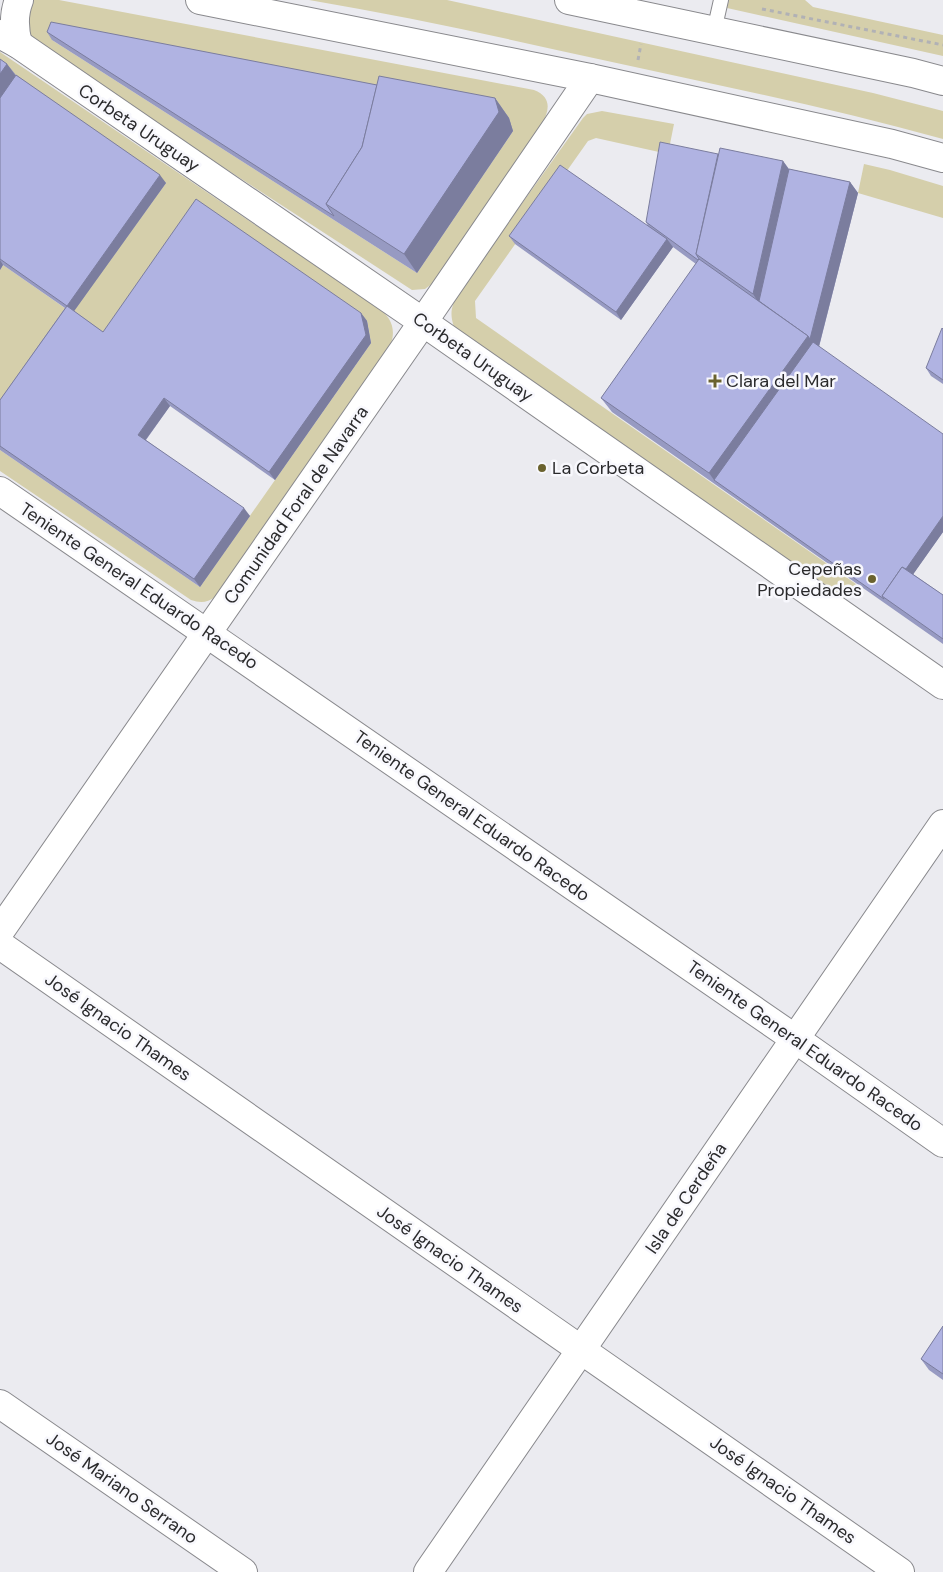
<svg xmlns="http://www.w3.org/2000/svg" width="943" height="1572" viewBox="0 0 943 1572" font-family="'DM Sans',sans-serif">
  <rect width="100%" height="100%" fill="#ebebf0"/>
  <g fill="#d5cfab" fill-rule="evenodd">
    <path d="M30 0H59L534 90C562 101 540 127 530 142L433 283 425 289 412 290 31 42 24 10ZM52 40 513 131 417 273Z"/>
    <path d="M309 0H447L873 93 943 111V139C834 109 723 86 612 62 512 40 411 17 309 0Z"/>
    <polygon points="729,0 805,0 813,7 943,35 943,56 727,8"/>
    <path d="M0 52 378 308C391 317 396 328 391 344L215 597C207 603 200 603 191 600L0 471V450L200 587 371 343 367 321 108 340 0 416V270L3 265 72 313 166 183 0 69Z"/>
    <path d="M602 111 674 124 668 154 596 138 588 141 475 301 476 318 856 584 842 602 454 327C449 312 452 306 458 293L583 118 587 114Z"/>
    <polygon points="864,164 890,170 943,186 943,218 858,193"/>
  </g>
  <g fill="none" stroke-linecap="round" stroke-linejoin="round">
    <defs>
      <polyline id="lane" points="714,31 721,0"/>
      <g id="street">
        <polyline points="0,34 18,44 423,322 943,685"/>
        <path d="M18 44C14 29 13 15 19 0"/>
        <polyline points="0,491 794,1038 943,1143"/>
        <polyline points="0,931 423,322 590,78"/>
        <polyline points="0,945 900,1572"/>
        <polyline points="0,1404 243,1572"/>
        <path d="M428 1572C601 1323 770 1072 943 824"/>
      </g>
      <g id="primary">
        <polyline points="200,0 590,78 892,144 943,158"/>
        <polyline points="569,0 913,73 943,81"/>
      </g>
    </defs>
    <use href="#lane" stroke="#89898d" stroke-width="16"/>
    <use href="#street" stroke="#89898d" stroke-width="30"/>
    <use href="#primary" stroke="#89898d" stroke-width="30"/>
    <g stroke="#b1b1b5" stroke-width="3" stroke-dasharray="4 4" stroke-linecap="butt">
      <polyline points="762,9 943,45"/>
      <polyline points="638,60 641,44"/>
    </g>
    <use href="#lane" stroke="#fff" stroke-width="14"/>
    <use href="#street" stroke="#fff" stroke-width="28"/>
    <use href="#primary" stroke="#fff" stroke-width="28"/>
  </g>
  <g fill="#979ac2">
    <polygon points="47,32 377,85 495,98 509,118 513,131 417,273 52,40"/>
    <polygon points="0,59 7,64 16,75 166,183 74,311 103,332 361,313 367,321 371,343 275,480 170,406 146,440 250,516 200,587 0,450 0,400 65,308 3,265 0,270"/>
    <polygon points="718,154 783,161 789,169 850,182 858,193 819,347 943,532 913,574 943,595 943,644 612,412 601,398 696,264 673,247 621,320 515,244 509,236 648,226 646,222"/>
    <polygon points="943,329 943,384 931,376 926,368"/>
    <polygon points="943,1326 943,1380 929,1370 921,1359"/>
  </g>
  <g fill="#7b7d9e">
    <polygon points="7,64 21,83 0,113 0,74"/>
    <polygon points="495,98 509,118 513,131 417,273 404,254"/>
    <polygon points="783,161 797,181 766,314 753,294"/>
    <polygon points="160,175 166,183 72,314 67,306"/>
    <polygon points="850,182 858,193 818,350 714,480 709,473"/>
    <polygon points="667,239 673,247 621,320 616,312"/>
    <polygon points="0,260 3,265 0,270"/>
    <polygon points="361,313 367,321 371,343 275,480 269,472"/>
    <polygon points="164,398 170,406 144,442 138,435"/>
    <polygon points="244,508 250,516 200,587 194,579"/>
    <polygon points="943,516 943,532 893,603 885,598"/>
  </g>
  <g fill="#b0b3e2" stroke="#7b7d9e">
    <polygon points="51,22 377,85 362,147 326,204 334,216 47,32"/>
    <polygon points="0,59 7,64 0,74"/>
    <polygon points="16,75 160,175 67,306 0,259 0,98"/>
    <polygon points="379,76 495,98 499,112 404,254 326,204 362,147"/>
    <polygon points="660,142 718,154 696,254 699,259 698,260 646,222"/>
    <polygon points="720,148 783,161 753,294 696,254"/>
    <polygon points="560,165 667,239 616,312 509,236"/>
    <polygon points="789,169 850,182 810,339 808,336 759,301"/>
    <polygon points="196,199 361,313 366,335 269,472 164,398 138,435 244,508 194,579 0,446 0,400 67,306 103,332"/>
    <polygon points="699,259 808,336 709,473 601,398"/>
    <polygon points="942,328 943,329 943,380 926,368"/>
    <polygon points="813,342 943,434 943,516 906,569 902,567 882,596 884,599 714,480"/>
    <polygon points="902,567 943,595 943,639 882,596"/>
    <polygon points="943,1326 943,1374 921,1359"/>
  </g>
  <g fill="#6a622e" stroke="#f8f8fd" stroke-width="2">
    <path d="M712.5 373.5h5v5h5v5h-5v5h-5v-5h-5v-5h5z"/>
    <circle cx="542" cy="468" r="5"/>
    <circle cx="872" cy="579" r="5"/>
  </g>
  <g text-anchor="middle" dominant-baseline="central" stroke-width="5" stroke-linejoin="round" paint-order="stroke">
    <g font-size="18" fill="#2a2a2c" stroke="#f8f8fd">
      <text transform="translate(139 128) rotate(34)">Corbeta Uruguay</text>
      <text transform="translate(473 357) rotate(35)">Corbeta Uruguay</text>
      <text transform="translate(296 505) rotate(-55)">Comunidad Foral de Navarra</text>
      <text transform="translate(139 586) rotate(34)">Teniente General Eduardo Racedo</text>
      <text transform="translate(472 816) rotate(35)">Teniente General Eduardo Racedo</text>
      <text transform="translate(118 1027) rotate(35)">José Ignacio Thames</text>
      <text transform="translate(805 1046) rotate(35)">Teniente General Eduardo Racedo</text>
      <text transform="translate(686 1198) rotate(-56)">Isla de Cerdeña</text>
      <text transform="translate(450 1259) rotate(35)">José Ignacio Thames</text>
      <text transform="translate(122 1488) rotate(35)">José Mariano Serrano</text>
      <text transform="translate(783 1490) rotate(35)">José Ignacio Thames</text>
    </g>
    <g font-size="18" fill="#2a2a2c" stroke="#f8f8fd" text-anchor="start">
      <text x="726" y="381">Clara del Mar</text>
      <text x="552" y="468">La Corbeta</text>
      <text x="862" y="569" text-anchor="end">Cepeñas<tspan x="862" dy="21">Propiedades</tspan></text>
    </g>
  </g>
</svg>
